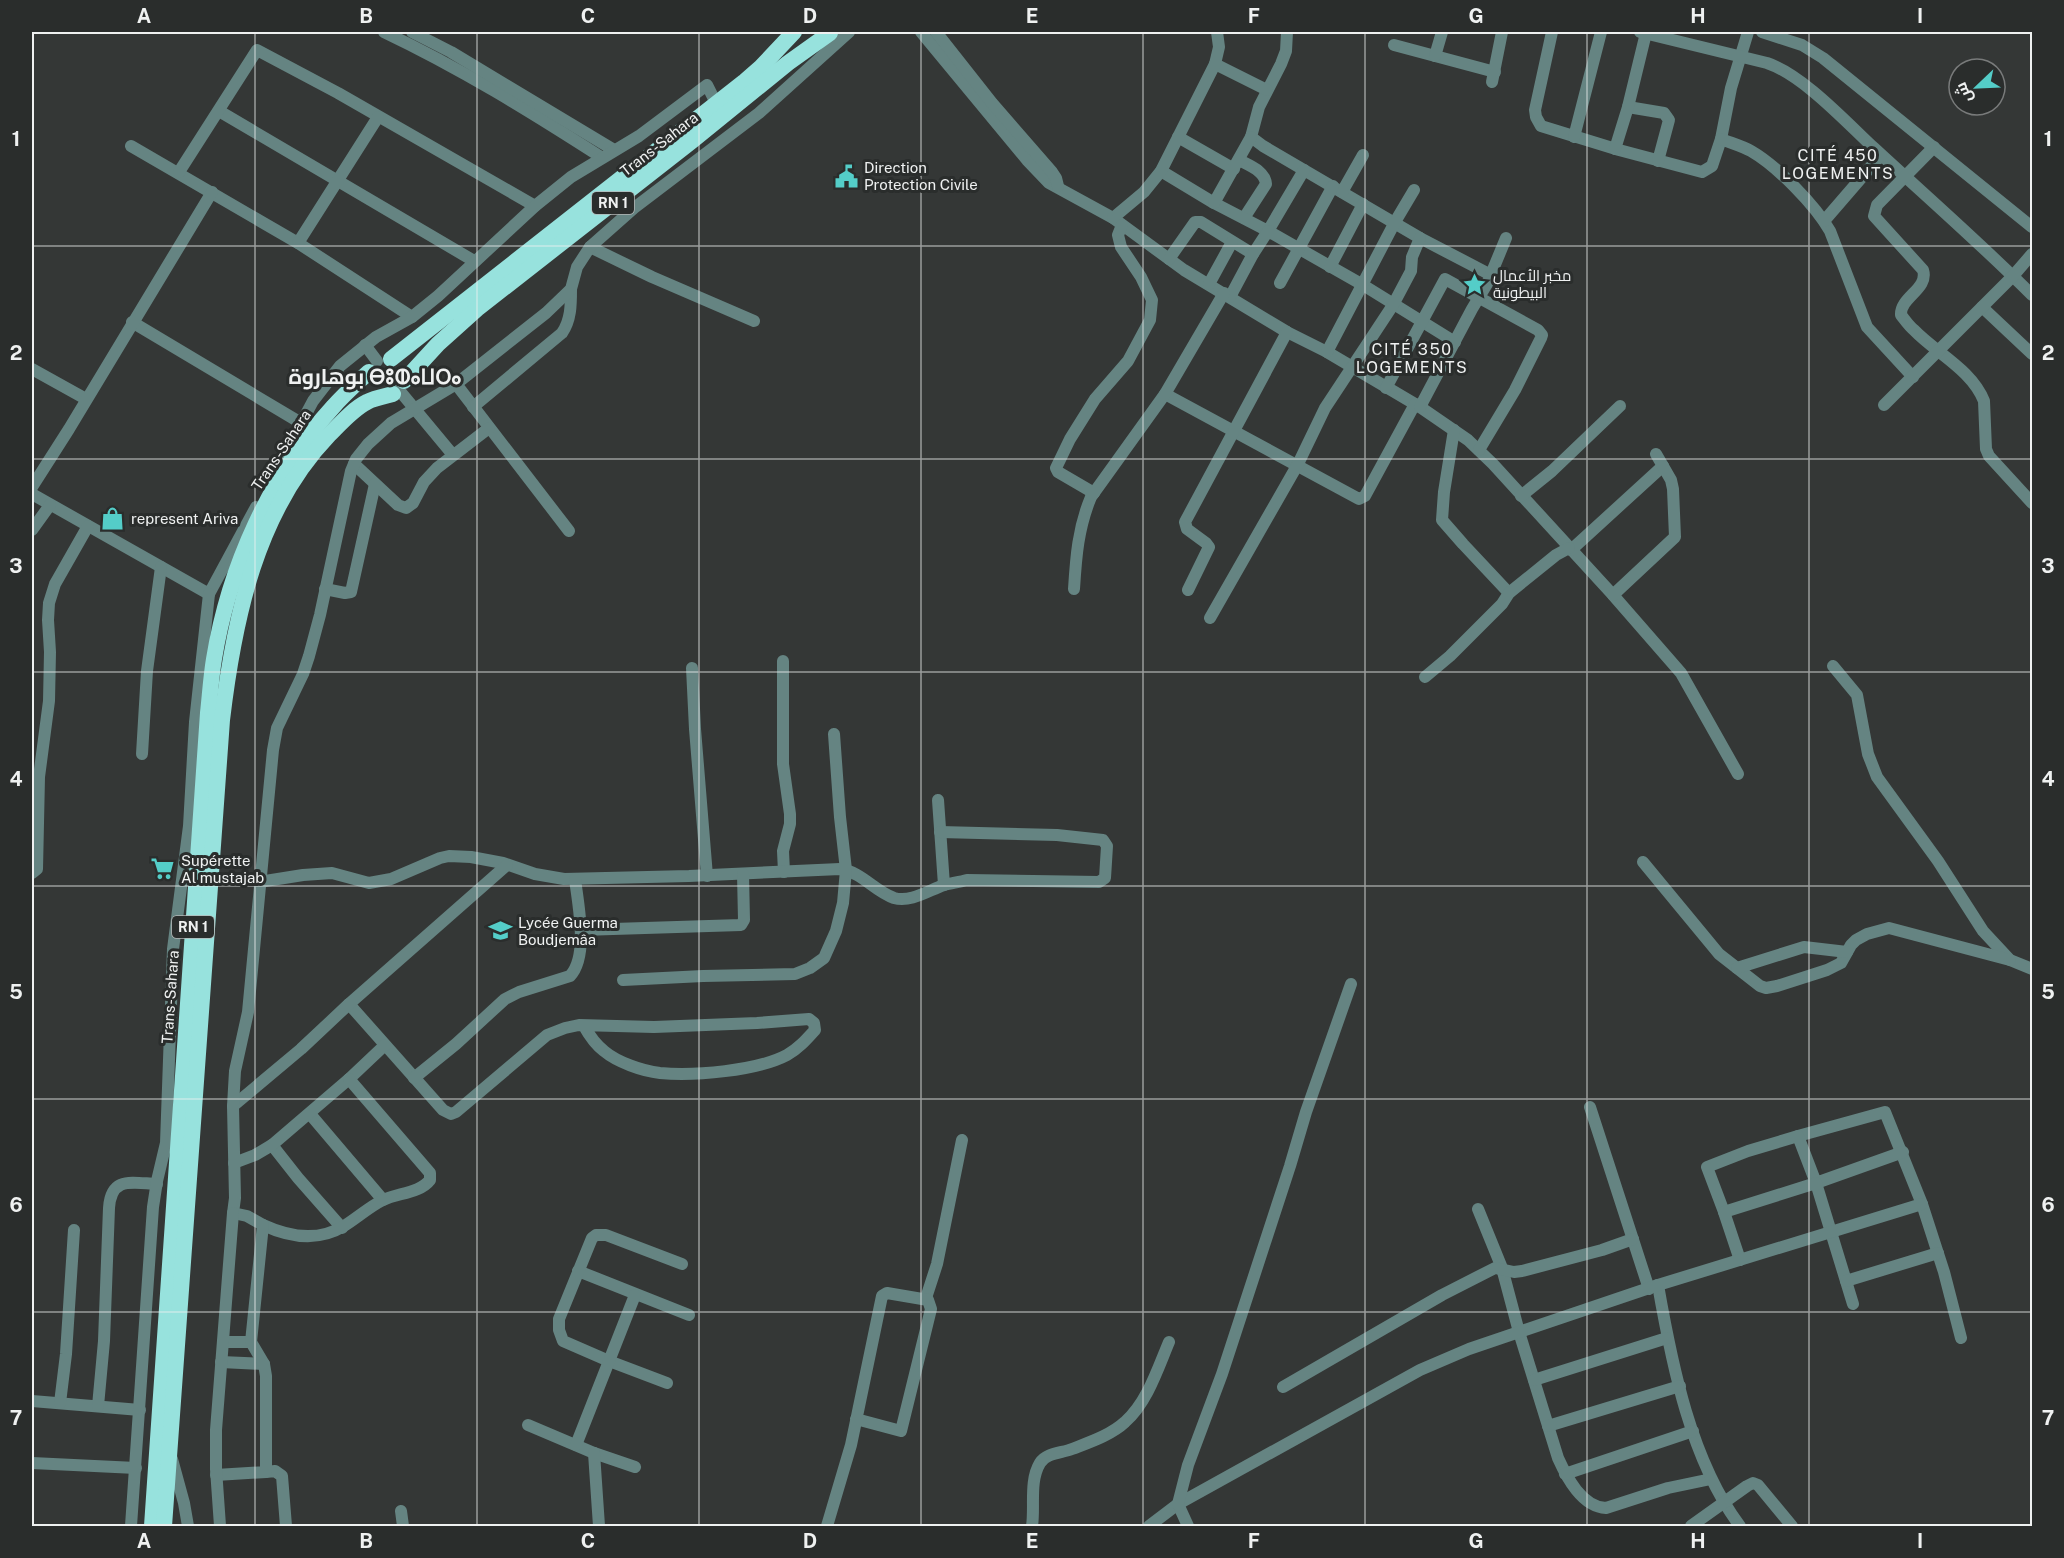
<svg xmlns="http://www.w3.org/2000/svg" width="2064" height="1558" viewBox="0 0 2064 1558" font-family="'Public Sans',Cairo,'Noto Sans Tifinagh',sans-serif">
  <rect width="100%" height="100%" fill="#343736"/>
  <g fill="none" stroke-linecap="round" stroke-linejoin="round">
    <g stroke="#658482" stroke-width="12">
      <path d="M384 32C460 68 531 112 601 157"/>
      <polyline points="412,32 451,52 614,150"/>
      <polyline points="921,32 1027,160 1049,183 1113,218 1184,270 1287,332 1327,352 1420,407 1468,440 1493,464 1613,595 1681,673 1738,774"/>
      <polyline points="936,32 992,103 1052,172 1056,178 1058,186"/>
      <polyline points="1287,32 1286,51 1281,64 1259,107 1251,137 1263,146 1420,238 1491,275"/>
      <polyline points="1552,32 1535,110 1536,117 1541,126 1619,150 1702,172 1712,166 1721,139 1731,88 1748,32"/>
      <path d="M1640 32 1767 63C1803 75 1846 122 1874 148 1927 197 1981 244 2032 295"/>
      <polyline points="1762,32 1802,45 1823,58 2032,227"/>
      <polyline points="1394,45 1495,72"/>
      <polyline points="1435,56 1442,32"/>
      <polyline points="1215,64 1267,90"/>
      <polyline points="1492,82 1502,32"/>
      <polyline points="1628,107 1664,113 1669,120 1658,161"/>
      <polyline points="219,111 474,261"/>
      <polyline points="1178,137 1234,169"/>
      <polyline points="1574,137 1601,32"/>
      <path d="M1721 139C1731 143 1742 146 1751 151 1777 166 1815 205 1830 231L1867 327 1913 377"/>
      <polyline points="131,146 298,243 412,317"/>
      <path d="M1934 147 1877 205 1874 216 1923 270C1929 289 1900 297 1901 315 1905 320 1909 326 1914 330 1936 353 1972 370 1984 401L1986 449 1989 456 2032 503"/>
      <polyline points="1615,149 1628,107 1646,33"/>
      <path d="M1239 160C1250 166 1265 171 1266 184L1244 218"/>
      <polyline points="1161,171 1214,203 1268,231 1304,170"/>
      <polyline points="179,172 257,50 338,93 535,206"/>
      <polyline points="1342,192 1363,155"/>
      <polyline points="1214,203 1251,137"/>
      <polyline points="1113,218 1144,192 1161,171 1215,64 1219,47 1217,32"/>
      <polyline points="1824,221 1881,155"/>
      <polyline points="298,243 378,117"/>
      <polyline points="590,247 652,277 754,321"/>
      <polyline points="1169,259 1195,222 1201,222 1253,254 1268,231 1363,285 1455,342"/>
      <polyline points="1330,267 1363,204"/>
      <polyline points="1280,283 1333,186"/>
      <polyline points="1209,284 1232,242"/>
      <polyline points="1230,297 1253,254"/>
      <polyline points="1982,307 2032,354"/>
      <polyline points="132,322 301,423"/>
      <polyline points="365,345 377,361"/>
      <polyline points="1327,352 1395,222 1414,190"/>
      <polyline points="32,369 86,399"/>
      <polyline points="456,384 569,531"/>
      <polyline points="1386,388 1445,279 1538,330 1542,335 1541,338 1515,390 1479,450"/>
      <polyline points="399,390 453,455"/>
      <polyline points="1165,394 1359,499 1365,496 1415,404"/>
      <polyline points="1884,405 2013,276 2032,254"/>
      <path d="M473 407 562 333C571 320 571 305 571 289"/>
      <polyline points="1420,407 1472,309 1487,284 1506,238"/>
      <polyline points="1454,430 1444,492 1442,520 1463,544 1509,593"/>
      <polyline points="354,464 398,505 406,508 413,503 424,482 437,468 489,428"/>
      <polyline points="32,487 69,429 212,192"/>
      <polyline points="267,487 313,401 340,366 376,337 412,317 438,296 535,206 571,177 639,136 707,85 716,103"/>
      <polyline points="1094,493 1058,472 1056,468 1070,439 1095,399 1128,361 1150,320 1152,300 1141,277 1121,247 1118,235 1122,225"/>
      <polyline points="32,494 209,594 256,507"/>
      <polyline points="1521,496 1552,471 1620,406"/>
      <polyline points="32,530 50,505"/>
      <polyline points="1571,550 1663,466"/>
      <polyline points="325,589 345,593 351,592 375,484"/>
      <path d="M1074 589C1076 557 1078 528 1091 497L1165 394 1224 293"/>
      <polyline points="1188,590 1209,547 1206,543 1187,529 1185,522 1287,332"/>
      <polyline points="1613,595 1675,537 1673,489 1671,480 1656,454"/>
      <polyline points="1210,618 1298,464 1325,408 1393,305 1411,271 1412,257 1420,238"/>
      <polyline points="783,661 783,764 790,814 790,824 783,851 784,872"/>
      <polyline points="1833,666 1857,695 1868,754 1877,777 1938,861 1983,931 2010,960 2032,969"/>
      <polyline points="692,668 695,729 707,876"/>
      <polyline points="1425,677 1450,656 1502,604 1509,593 1556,555 1569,548"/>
      <polyline points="142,754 147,671 161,567"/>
      <polyline points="938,800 944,885"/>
      <polyline points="1643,862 1719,954 1760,986 1766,988 1777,986 1827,970 1841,963 1851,945 1856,940 1867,934 1889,928 2010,960"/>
      <polyline points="32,873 37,869 39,777 49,701 50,652 48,620 49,603 55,584 88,526"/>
      <path d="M259 882 303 875 332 873 369 883 391 879 440 858 449 856 471 857 503 863 535 874 564 879 689 876 840 869C862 872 874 891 894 898 911 903 929 890 944 885 952 883 960 882 967 880L1099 882 1105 878 1107 846 1103 840 1057 835 940 832"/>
      <polyline points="581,930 741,925 744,920 743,874"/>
      <polyline points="1737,968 1804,947 1847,952"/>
      <polyline points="623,980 703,976 795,974 810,968 824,958 836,931 843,903 846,870 840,817 834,734"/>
      <path d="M349 1004 443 1110 451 1114 456 1112 547 1035 565 1028 579 1025 654 1027 757 1023 809 1019 814 1023 815 1030C806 1040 798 1049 787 1055 757 1071 694 1076 660 1073 642 1071 617 1062 604 1051 595 1044 589 1035 584 1026"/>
      <path d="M414 1078 456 1044 505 999 519 992 570 976C589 956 578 904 575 879"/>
      <polyline points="233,1106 301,1049 349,1004 507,865"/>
      <polyline points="1590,1107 1649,1289"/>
      <polyline points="310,1114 383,1200"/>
      <polyline points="1798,1136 1885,1112 1922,1204 1944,1272 1961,1338"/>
      <polyline points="272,1145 298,1178 342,1228"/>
      <polyline points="234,1163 255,1155 272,1145 349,1079 385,1045"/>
      <path d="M1478 1209 1502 1268 1519 1332 1558 1458C1567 1478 1582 1507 1606 1508L1668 1488 1711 1479"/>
      <polyline points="1724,1212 1707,1167 1748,1151 1798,1136 1816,1183 1903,1152"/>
      <path d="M263 1225C289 1237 318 1242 344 1226 357 1218 369 1207 383 1200 398 1193 420 1193 430 1180V1173L349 1079"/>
      <polyline points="1740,1260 1724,1212 1816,1183 1853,1304"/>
      <polyline points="578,1271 689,1315"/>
      <polyline points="1846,1281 1938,1253"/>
      <path d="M1658 1285C1672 1365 1691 1461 1740 1526"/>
      <polyline points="926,1298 937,1264 962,1140"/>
      <polyline points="223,1342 251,1342"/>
      <polyline points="221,1362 264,1364"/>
      <polyline points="1534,1380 1667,1338"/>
      <polyline points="667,1383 609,1361 563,1341 559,1330 559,1319 592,1238 596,1235 606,1235 682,1264"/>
      <polyline points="1283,1387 1442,1295 1495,1268 1514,1272 1522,1271 1602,1250 1633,1239"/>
      <polyline points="32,1401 140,1410"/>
      <polyline points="60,1403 66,1354 74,1230"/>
      <path d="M98 1406 104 1341 109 1208C111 1176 132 1183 157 1184"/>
      <polyline points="528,1425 594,1453 635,1467"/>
      <polyline points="1548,1426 1680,1386"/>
      <polyline points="576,1445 635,1295"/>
      <polyline points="594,1453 599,1526"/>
      <polyline points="172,1459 184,1503 188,1526"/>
      <polyline points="32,1463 136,1468"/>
      <polyline points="266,1472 275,1471 282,1476 286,1526"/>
      <polyline points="1565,1474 1693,1431"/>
      <polyline points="216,1475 266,1472 266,1376 264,1364 251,1342 263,1225 247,1216 233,1213 235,1198 233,1106 235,1071 248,1012 273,750 277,728 303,674 309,656 320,615 351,471 356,459 368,444 391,423 456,384 546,313 571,289 577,267 590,247 634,208 759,113 849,32"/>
      <polyline points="401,1511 403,1526"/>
      <polyline points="131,1526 153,1207 157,1181 166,1143 173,949 189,826 195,722 209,594"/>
      <polyline points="220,1526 216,1469 216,1430 233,1213"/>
      <polyline points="827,1526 851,1445 882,1296 887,1293 928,1300 931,1309 901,1431 856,1419"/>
      <path d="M1032 1526C1035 1507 1029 1481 1040 1463 1046 1453 1062 1453 1072 1449 1090 1442 1111 1435 1125 1422 1147 1403 1158 1368 1169 1342"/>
      <polyline points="1149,1526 1178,1504 1420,1370 1469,1349 1658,1285 1922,1204"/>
      <polyline points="1188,1526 1178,1504 1188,1465 1222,1374 1290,1166 1306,1112 1351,984"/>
      <polyline points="1691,1526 1747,1486 1753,1483 1758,1485 1792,1526"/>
    </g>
    <g stroke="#97e2dd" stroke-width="16">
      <polyline points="391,359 745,81 761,67 794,32"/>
      <polyline points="404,381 438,344 477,309 692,141 788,63 830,33"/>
      <path d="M152 1526 208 713C210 695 211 677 214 659 229 567 270 476 333 407 344 394 357 383 369 372"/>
      <path d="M164 1526 222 720C234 619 256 511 329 435 340 424 353 409 367 402 374 398 385 396 393 394"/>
    </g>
  </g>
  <path fill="none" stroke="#eff1f1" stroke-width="1.5" stroke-opacity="0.55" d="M255 32V1526M477 32V1526M699 32V1526M921 32V1526M1143 32V1526M1365 32V1526M1587 32V1526M1809 32V1526M32 246H2032M32 459H2032M32 672H2032M32 886H2032M32 1099H2032M32 1312H2032"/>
  <defs>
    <symbol id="civic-bare" viewBox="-9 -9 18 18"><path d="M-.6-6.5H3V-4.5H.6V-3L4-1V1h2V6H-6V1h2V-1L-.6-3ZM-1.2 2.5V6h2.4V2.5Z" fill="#54cdc8" stroke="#2a2d2c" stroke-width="2.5" paint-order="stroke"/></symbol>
    <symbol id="sight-bare" viewBox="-9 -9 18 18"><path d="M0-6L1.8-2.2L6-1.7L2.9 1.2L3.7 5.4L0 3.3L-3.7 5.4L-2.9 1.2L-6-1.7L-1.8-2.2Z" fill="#54cdc8" stroke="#2a2d2c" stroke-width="2.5" paint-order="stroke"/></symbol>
    <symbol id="shop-bare" viewBox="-9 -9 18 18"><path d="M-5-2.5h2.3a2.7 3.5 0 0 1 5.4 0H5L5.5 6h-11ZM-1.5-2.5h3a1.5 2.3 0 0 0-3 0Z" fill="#54cdc8" stroke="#2a2d2c" stroke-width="2.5" paint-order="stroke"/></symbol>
    <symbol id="supermarket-bare" viewBox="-9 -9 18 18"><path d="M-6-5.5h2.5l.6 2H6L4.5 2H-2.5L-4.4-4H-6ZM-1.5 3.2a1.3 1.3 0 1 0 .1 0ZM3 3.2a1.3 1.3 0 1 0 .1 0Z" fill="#54cdc8" stroke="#2a2d2c" stroke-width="2.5" paint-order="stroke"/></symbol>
    <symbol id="school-bare" viewBox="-9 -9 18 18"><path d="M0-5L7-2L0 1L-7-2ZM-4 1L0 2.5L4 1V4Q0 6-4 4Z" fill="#54cdc8" stroke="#2a2d2c" stroke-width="2.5" paint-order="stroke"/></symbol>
  </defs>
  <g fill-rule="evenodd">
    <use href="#civic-bare" x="830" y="160" width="33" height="33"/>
    <use href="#sight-bare" x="1458" y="268" width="33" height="33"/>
    <use href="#shop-bare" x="96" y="502" width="33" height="33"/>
    <use href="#supermarket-bare" x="146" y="852" width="33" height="33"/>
    <use href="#school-bare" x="484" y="914" width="33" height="33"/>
  </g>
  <g text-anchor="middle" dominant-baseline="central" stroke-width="6" stroke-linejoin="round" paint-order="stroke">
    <g fill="#2a2d2c" stroke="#b4b6b6" stroke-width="1.5">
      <rect x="592" y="192" width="42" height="22" rx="4.5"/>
      <rect x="172" y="916" width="42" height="22" rx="4.5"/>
    </g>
    <g font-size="14" font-weight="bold" fill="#eff1f1">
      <text x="613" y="203">RN 1</text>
      <text x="193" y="927">RN 1</text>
    </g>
    <g font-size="15" fill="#eff1f1" stroke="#2a2d2c">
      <text transform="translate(659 144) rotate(-38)">Trans-Sahara</text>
      <text transform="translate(281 450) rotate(-56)">Trans-Sahara</text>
      <text transform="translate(170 997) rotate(-86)">Trans-Sahara</text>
    </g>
    <g font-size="15" fill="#eff1f1" stroke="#2a2d2c" text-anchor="start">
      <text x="864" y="167">Direction<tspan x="864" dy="17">Protection Civile</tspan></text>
      <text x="1493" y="275">مخبر الأعمال<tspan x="1493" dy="17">البيطونية</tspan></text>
      <text x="131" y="518">represent Ariva</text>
      <text x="181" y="860">Supérette<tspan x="181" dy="17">Al mustajab</tspan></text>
      <text x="518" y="922">Lycée Guerma<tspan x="518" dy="17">Boudjemâa</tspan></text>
    </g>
    <g font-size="16" letter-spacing="1.5" fill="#eff1f1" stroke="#2a2d2c">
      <text x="1838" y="155">CITÉ 450<tspan x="1838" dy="18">LOGEMENTS</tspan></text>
      <text x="1412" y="349">CITÉ 350<tspan x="1412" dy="18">LOGEMENTS</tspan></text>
    </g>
    <g font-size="21" font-weight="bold" fill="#eff1f1" stroke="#2a2d2c">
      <text x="375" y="376">بوهاروة ⴱⵓⵀⴰⵡⵔⴰ</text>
    </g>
  </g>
  <rect width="2064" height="1558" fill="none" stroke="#2a2d2c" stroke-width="66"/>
  <g transform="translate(1977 87) rotate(247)"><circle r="28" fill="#2a2d2c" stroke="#797b7b" stroke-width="1.5"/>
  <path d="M0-4.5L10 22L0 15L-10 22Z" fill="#54cdc8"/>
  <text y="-9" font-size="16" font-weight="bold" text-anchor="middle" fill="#eff1f1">ش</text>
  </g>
  <rect x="33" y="33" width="1998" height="1492" fill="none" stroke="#eff1f1" stroke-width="2"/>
  <g font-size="20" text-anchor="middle" font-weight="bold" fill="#eff1f1">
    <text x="144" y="23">A</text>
    <text x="366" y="23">B</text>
    <text x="588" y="23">C</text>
    <text x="810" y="23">D</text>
    <text x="1032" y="23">E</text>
    <text x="1254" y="23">F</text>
    <text x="1476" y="23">G</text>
    <text x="1698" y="23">H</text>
    <text x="1920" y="23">I</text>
    <text x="16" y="146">1</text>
    <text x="2048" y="146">1</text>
    <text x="16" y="360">2</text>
    <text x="2048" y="360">2</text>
    <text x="16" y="573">3</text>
    <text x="2048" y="573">3</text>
    <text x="16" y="786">4</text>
    <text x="2048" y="786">4</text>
    <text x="16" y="999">5</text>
    <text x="2048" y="999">5</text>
    <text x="16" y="1212">6</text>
    <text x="2048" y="1212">6</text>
    <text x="16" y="1425">7</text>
    <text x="2048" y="1425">7</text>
    <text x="144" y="1548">A</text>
    <text x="366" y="1548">B</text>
    <text x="588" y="1548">C</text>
    <text x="810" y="1548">D</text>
    <text x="1032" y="1548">E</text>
    <text x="1254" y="1548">F</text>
    <text x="1476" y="1548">G</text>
    <text x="1698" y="1548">H</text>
    <text x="1920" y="1548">I</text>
  </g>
</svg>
